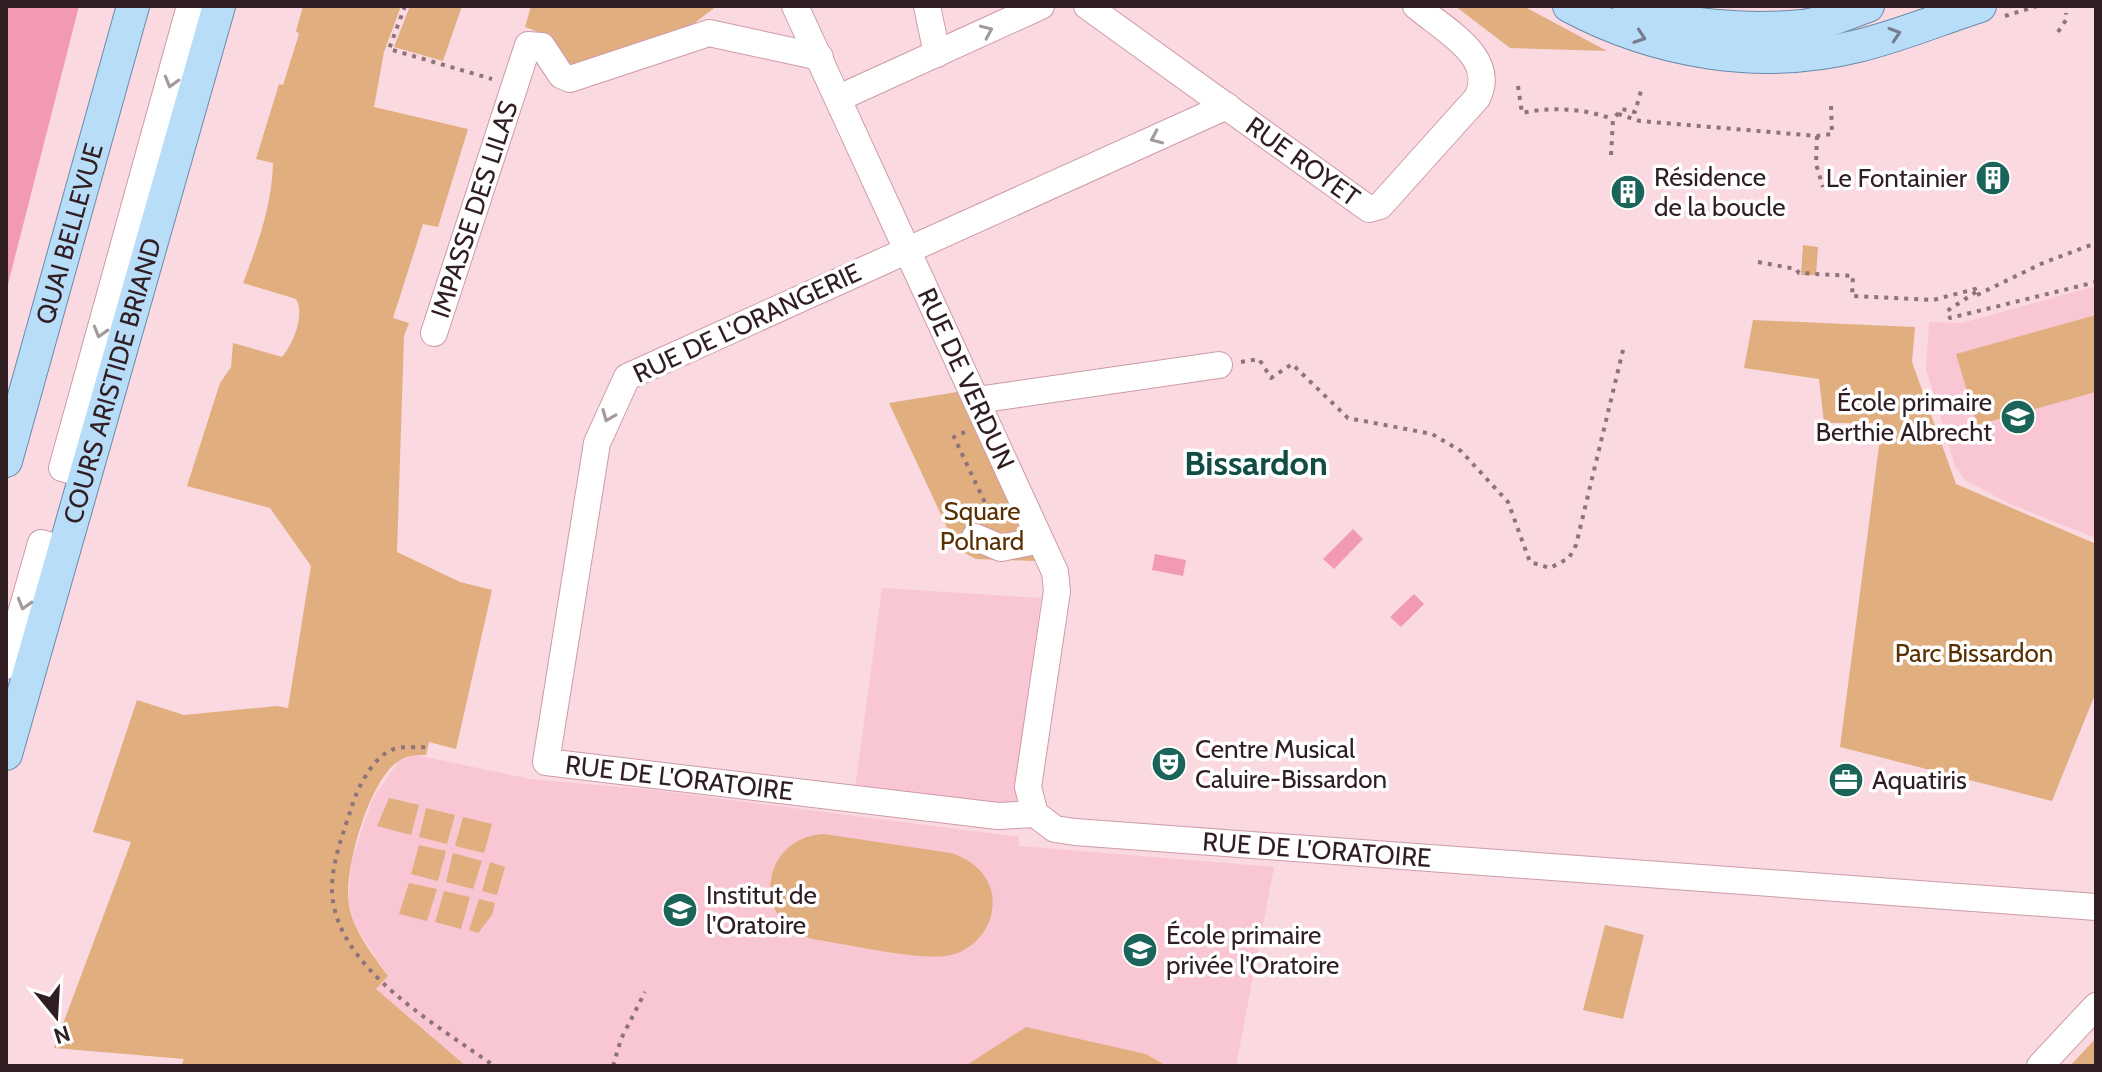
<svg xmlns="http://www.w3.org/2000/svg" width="2102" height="1072" viewBox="0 0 2102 1072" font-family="Cabin,sans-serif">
  <rect width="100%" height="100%" fill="#fad9e0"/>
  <g fill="#f9c7d3">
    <polygon points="2096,286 2096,538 2010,504 1965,480 1955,466 1926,369 1929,322 1962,323"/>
    <polygon points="882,588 1041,598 1015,806 855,789"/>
    <polygon points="416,755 530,779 654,790 1019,837 1019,846 1274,867 1236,1066 1167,1066 1146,1054 1026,1028 965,1066 466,1066 375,988 388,976 356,927 348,903 352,859 372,800 400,759"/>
  </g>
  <g fill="#e1ae80">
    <path d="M303 6H401L384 52 374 107 468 129 438 227 423 224 393 318 409 323 404 336 397 552 460 582 492 590 456 749 429 742 426 755C419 755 409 755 402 759 369 775 343 873 349 906 354 932 373 955 388 976L376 989 466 1066H181L184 1059 54 1048 131 842 93 832 137 700 184 715 276 706 288 708 311 566 270 508 187 486 220 383 231 367 233 343 282 357C294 343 305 314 296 299L243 283C258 244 272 205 273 163L256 159 279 84 283 85 299 34 296 31Z"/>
    <polygon points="410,6 462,6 443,61 394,47"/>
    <polygon points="531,6 717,6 681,33 564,68 551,37 525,27"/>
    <polygon points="1455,6 1523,6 1607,51 1510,48"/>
    <polygon points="1803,245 1818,247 1816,275 1801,275"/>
    <polygon points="2096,315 2096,392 1977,425 1956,354"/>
    <polygon points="1753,320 1915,327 1912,362 1956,484 2096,544 2096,692 2052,801 1840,747 1882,423 1824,423 1819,379 1744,368"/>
    <polygon points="957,392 1036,561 976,559 957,549 889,403"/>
    <polygon points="389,798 419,805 411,835 377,826"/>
    <polygon points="426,808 455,815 447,844 419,837"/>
    <polygon points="463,817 492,824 484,853 455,846"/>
    <path d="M824 834 951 853C971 859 988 873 992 894 997 924 975 952 946 956 916 960 846 944 812 939 750 923 760 837 824 834Z"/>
    <polygon points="419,845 446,851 438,881 411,874"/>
    <polygon points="453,853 482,861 473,889 446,882"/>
    <polygon points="490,862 505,867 497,895 482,891"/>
    <polygon points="409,883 437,889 427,921 399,914"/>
    <polygon points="444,891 470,897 461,929 435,922"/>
    <polygon points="479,899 495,903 492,915 478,933 469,930"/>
    <polygon points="1605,925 1644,935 1623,1019 1583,1010"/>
    <polygon points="1026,1027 1146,1054 1167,1066 965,1066"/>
    <polygon points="2096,1038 2096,1066 2070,1066"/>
  </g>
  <g fill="#f29ab1">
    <polygon points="6,6 79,6 6,292"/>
    <polygon points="1353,529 1363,539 1334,569 1323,559"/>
    <polygon points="1155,554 1186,560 1183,576 1152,570"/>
    <polygon points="1414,594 1424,604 1401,627 1390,617"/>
  </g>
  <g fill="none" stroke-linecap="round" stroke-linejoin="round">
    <defs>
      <g id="minor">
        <path id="s1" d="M795 6 1055 572 1057 591 1028 787 1035 814"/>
        <polyline points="927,6 937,54"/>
        <path id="s2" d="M1087 6 1369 209 1380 206 1477 98C1498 57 1444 30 1416 6"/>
        <polyline points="839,98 1041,6"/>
        <path id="s3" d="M1227 106 627 377 597 443 546 762 998 816 1035 814 1055 829 1075 832 2096 907"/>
        <path id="s4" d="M434 333 528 45 542 46 561 75 570 79 709 33 820 57"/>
        <polyline points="977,400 1219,365"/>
        <polyline points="87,475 62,468 190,6"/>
        <polyline points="975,537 1001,548 1040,540"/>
        <polyline points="6,666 41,543 67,550"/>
        <polyline points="2040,1066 2096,1006"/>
      </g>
      <g id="major">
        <path d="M1569 6C1657 53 1761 70 1858 46 1899 36 1940 19 1980 6"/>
        <path d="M1629 6C1680 27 1747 31 1802 26 1824 24 1848 13 1868 6"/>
        <path id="s5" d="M6 461 133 6"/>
        <path id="s6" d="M6 754 219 6"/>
      </g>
    </defs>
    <use href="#minor" stroke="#ce9ba7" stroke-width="28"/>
    <use href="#major" stroke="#6a8bac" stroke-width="34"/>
    <g stroke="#8d747a" stroke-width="4" stroke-dasharray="4 6" stroke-linecap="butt">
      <polyline points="405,6 389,49 492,79"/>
      <polyline points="2005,16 2037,6"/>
      <polyline points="2058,32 2066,20 2066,13"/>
      <path d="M1518 86 1522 113C1553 106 1584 109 1613 119"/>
      <polyline points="1618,114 1640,121 1817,136 1832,134 1831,106"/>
      <polyline points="1817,136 1816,164 1823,187"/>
      <polyline points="1611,155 1613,119 1622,109 1635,112 1641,91"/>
      <polyline points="1758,262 1796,269 1799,273 1853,276 1852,296 1933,300 1975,289 1976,292"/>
      <polyline points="1976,292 1947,311 1950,318 2096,282"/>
      <polyline points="1977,295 2043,263 2096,243"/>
      <polyline points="1241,362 1259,359 1271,378 1292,364 1348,418 1432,434 1461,451 1508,502 1530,562 1550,568 1569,558 1576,545 1624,346"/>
      <polyline points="965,432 954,437 988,509 988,517"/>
      <path d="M425 747C415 748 403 746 394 749 374 755 358 787 352 806 344 831 332 861 332 888 332 967 438 1025 494 1066"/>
      <polyline points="613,1066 621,1039 645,992"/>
    </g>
    <use href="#minor" stroke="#fff" stroke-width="26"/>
    <use href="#major" stroke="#b8ddf9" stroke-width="32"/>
  </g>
  <defs><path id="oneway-chevron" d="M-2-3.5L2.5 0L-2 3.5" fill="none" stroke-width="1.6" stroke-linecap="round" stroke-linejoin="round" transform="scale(2)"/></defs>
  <g stroke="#a29a9c">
    <use href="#oneway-chevron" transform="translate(987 31) rotate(-24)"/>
    <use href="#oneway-chevron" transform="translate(171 82) rotate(106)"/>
    <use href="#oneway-chevron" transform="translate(1156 138) rotate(156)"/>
    <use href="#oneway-chevron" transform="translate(100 332) rotate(106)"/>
    <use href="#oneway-chevron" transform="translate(608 416) rotate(112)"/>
    <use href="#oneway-chevron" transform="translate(24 604) rotate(106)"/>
  </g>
  <g stroke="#747e8e">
    <use href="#oneway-chevron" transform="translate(1895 34) rotate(-18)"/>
    <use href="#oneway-chevron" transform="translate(1640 37) rotate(19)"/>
  </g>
  <defs>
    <symbol id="building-disc" viewBox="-11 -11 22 22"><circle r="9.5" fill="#1a645a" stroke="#fff"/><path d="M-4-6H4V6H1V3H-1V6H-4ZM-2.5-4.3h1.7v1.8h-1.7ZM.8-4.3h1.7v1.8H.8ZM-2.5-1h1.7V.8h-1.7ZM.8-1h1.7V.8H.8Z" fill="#fff"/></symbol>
    <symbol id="school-disc" viewBox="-11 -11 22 22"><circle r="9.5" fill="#1a645a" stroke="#fff"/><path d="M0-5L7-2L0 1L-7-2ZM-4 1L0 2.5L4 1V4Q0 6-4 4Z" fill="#fff"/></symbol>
    <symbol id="theatre-disc" viewBox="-11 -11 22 22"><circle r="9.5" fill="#1a645a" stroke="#fff"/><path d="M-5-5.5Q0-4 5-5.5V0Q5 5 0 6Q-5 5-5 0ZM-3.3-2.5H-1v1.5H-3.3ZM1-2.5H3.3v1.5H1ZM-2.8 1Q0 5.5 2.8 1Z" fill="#fff"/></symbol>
    <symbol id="office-disc" viewBox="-11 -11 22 22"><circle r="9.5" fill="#1a645a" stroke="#fff"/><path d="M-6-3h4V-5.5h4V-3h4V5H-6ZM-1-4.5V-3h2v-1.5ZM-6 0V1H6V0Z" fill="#fff"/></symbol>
  </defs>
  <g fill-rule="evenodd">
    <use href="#building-disc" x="1973" y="158" width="40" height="40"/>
    <use href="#building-disc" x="1608" y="172" width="40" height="40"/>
    <use href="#school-disc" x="1998" y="397" width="40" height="40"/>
    <use href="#theatre-disc" x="1149" y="744" width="40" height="40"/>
    <use href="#office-disc" x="1826" y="760" width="40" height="40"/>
    <use href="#school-disc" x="660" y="890" width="40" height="40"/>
    <use href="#school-disc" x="1120" y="930" width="40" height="40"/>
  </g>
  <g text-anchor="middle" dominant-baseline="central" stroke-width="7" stroke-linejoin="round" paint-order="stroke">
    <g font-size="26" fill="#311e23" stroke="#fff">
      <text stroke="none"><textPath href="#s2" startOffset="266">RUE ROYET</textPath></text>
      <text stroke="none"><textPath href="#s4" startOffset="130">IMPASSE DES LILAS</textPath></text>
      <text stroke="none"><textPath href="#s5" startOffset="236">QUAI BELLEVUE</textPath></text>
      <text transform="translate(747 323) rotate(-25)">RUE DE L'ORANGERIE</text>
      <text stroke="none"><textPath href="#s1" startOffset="410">RUE DE VERDUN</textPath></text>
      <text stroke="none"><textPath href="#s6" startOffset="388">COURS ARISTIDE BRIAND</textPath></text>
      <text stroke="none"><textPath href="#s3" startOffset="1188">RUE DE L'ORATOIRE</textPath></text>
      <text stroke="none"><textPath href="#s3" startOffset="1834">RUE DE L'ORATOIRE</textPath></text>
    </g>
    <g font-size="26" fill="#311e23" stroke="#fff" text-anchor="start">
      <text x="1654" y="177">Résidence<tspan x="1654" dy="30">de la boucle</tspan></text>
      <text x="1967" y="178" text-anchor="end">Le Fontainier</text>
      <text x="1992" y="402" text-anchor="end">École primaire<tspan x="1992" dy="30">Berthie Albrecht</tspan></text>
      <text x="1195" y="749">Centre Musical<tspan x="1195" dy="30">Caluire-Bissardon</tspan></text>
      <text x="1872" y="780">Aquatiris</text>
      <text x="706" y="895">Institut de<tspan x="706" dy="30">l'Oratoire</tspan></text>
      <text x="1166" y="935">École primaire<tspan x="1166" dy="30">privée l'Oratoire</tspan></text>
    </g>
    <g font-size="26" fill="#5a3000" stroke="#fff">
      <text x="982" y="511">Square<tspan x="982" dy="30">Polnard</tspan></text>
      <text x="1974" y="653">Parc Bissardon</text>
    </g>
    <g font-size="34" font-weight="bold" fill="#124d45" stroke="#fff">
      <text x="1256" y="463">Bissardon</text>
    </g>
  </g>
  <rect width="2102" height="1072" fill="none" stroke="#311e23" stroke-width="16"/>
  <g transform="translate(56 1016) rotate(162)" stroke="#ffffff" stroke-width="6" paint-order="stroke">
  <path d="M0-6L14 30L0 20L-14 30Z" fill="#311e23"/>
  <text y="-12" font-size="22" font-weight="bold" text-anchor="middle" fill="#311e23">N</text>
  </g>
</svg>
